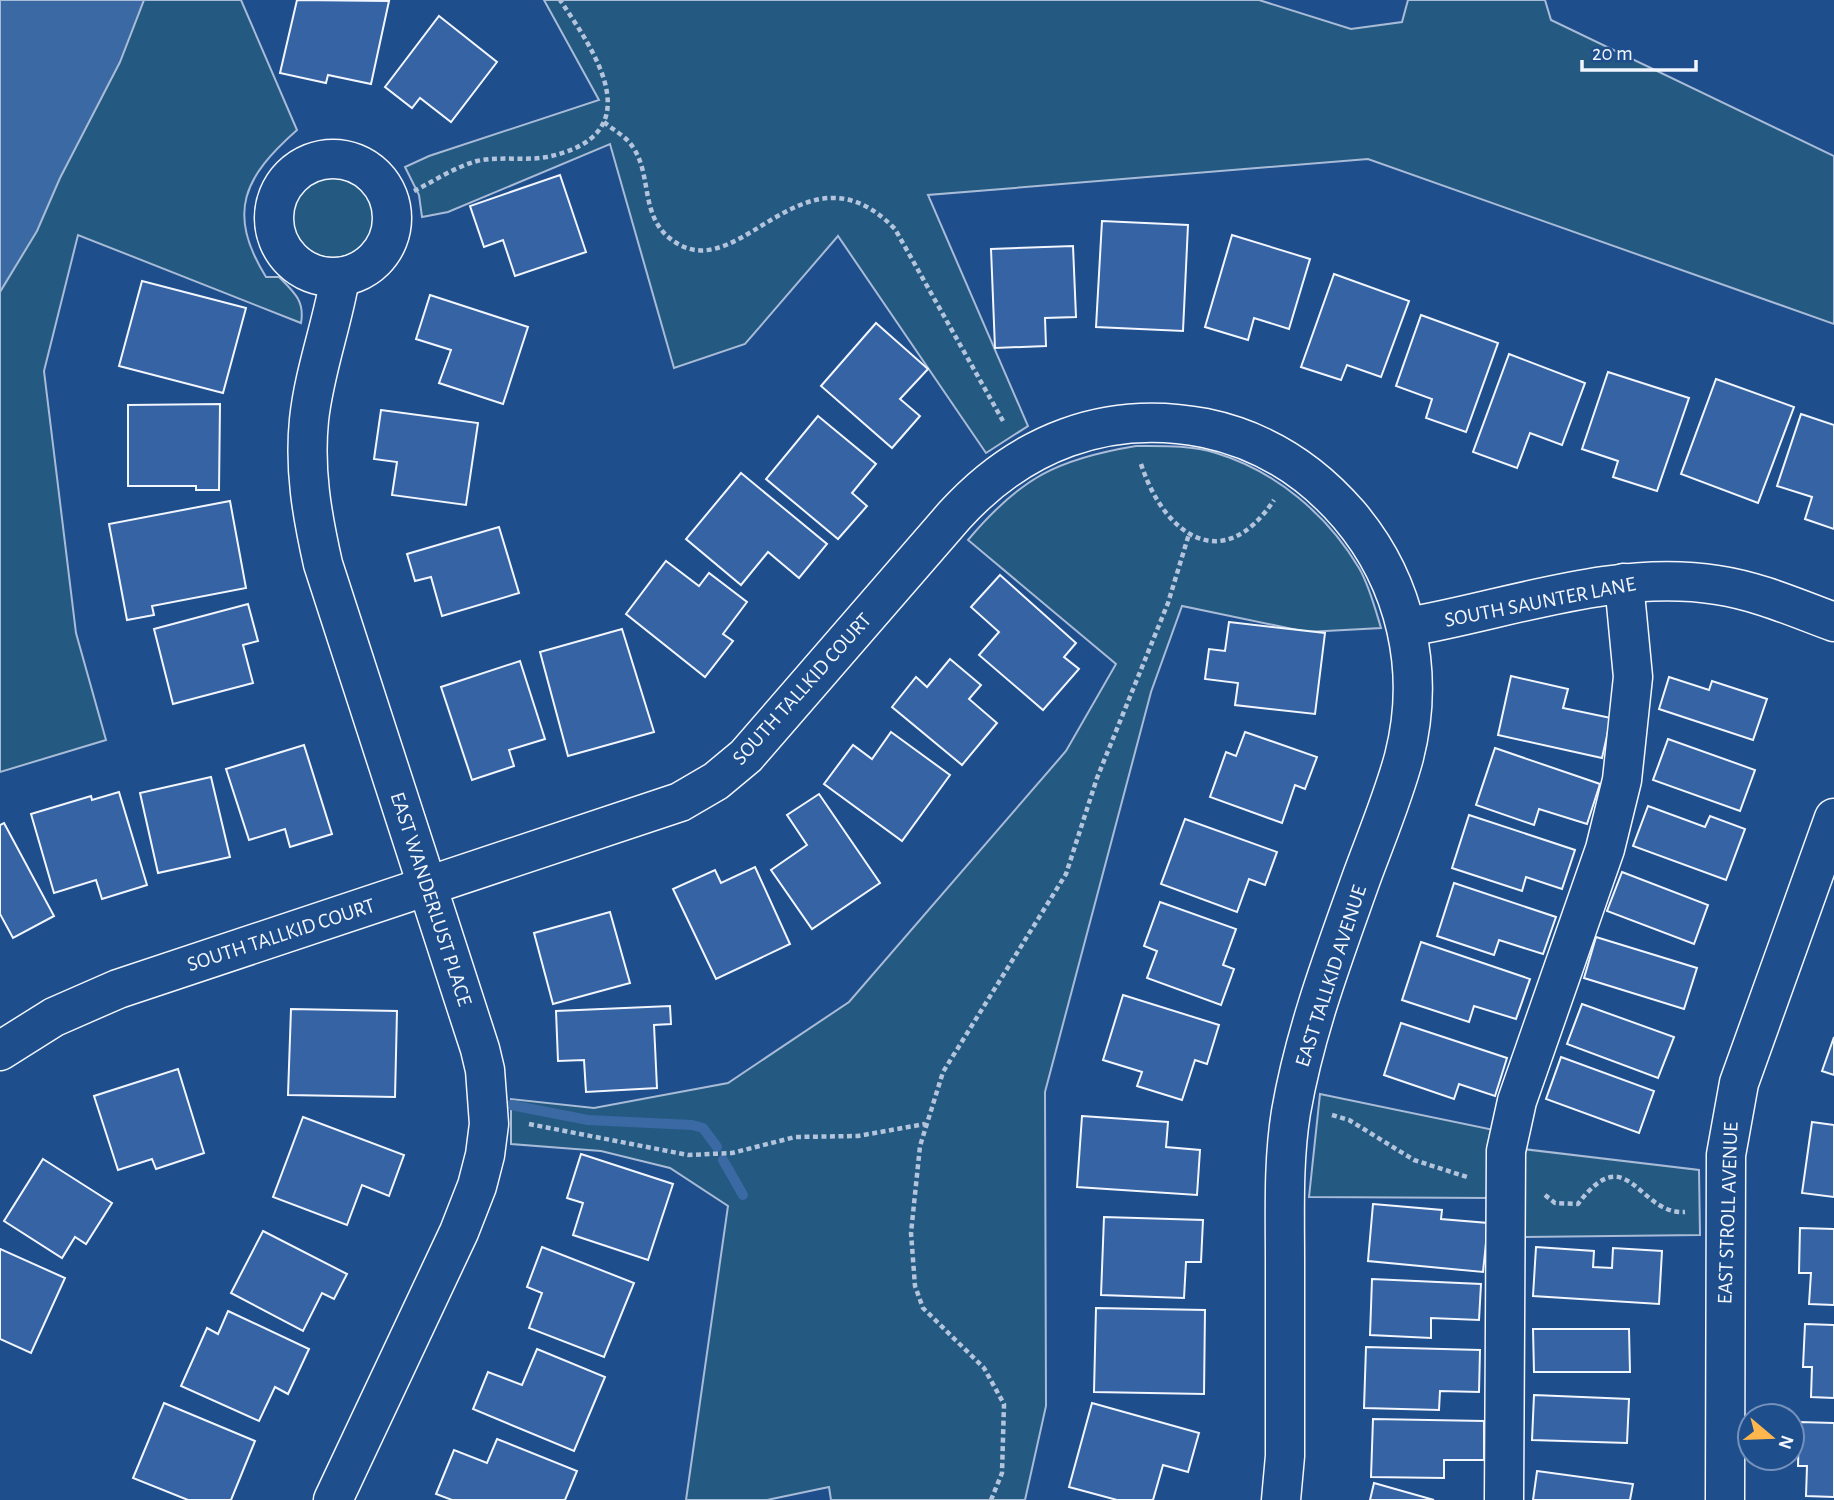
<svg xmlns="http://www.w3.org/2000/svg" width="1834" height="1500" viewBox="0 0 1834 1500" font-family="'Alegreya Sans',sans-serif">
  <rect width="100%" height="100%" fill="#1f4e8c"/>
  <g fill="#245a82" stroke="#a8bbd7" stroke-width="2">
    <path d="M0 0H241L297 130C244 177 226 212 266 277H279C294 292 305 301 301 323L78 235 44 371 76 633 106 740 0 772Z"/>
    <polygon points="544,0 1259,0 1351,29 1402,22 1408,0 1545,0 1551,20 1834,156 1834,324 1368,159 928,195 1028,426 986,453 838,236 745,344 674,368 610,144 448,212 422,217 419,195 405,167 429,156 599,100"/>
    <circle cx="333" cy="217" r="44"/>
    <path d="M1136 446C1162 446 1191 445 1216 453 1275 471 1327 514 1359 568 1369 585 1375 608 1381 628L1307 632 1182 606 1151 692 1045 1092 1046 1406 1025 1500H831L829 1487 767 1500H686L728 1206 670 1168 601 1151 511 1144V1099L594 1108 728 1083 849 1002 1066 751 1116 664 968 540C1020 478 1057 459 1136 446Z"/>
    <polygon points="1320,1094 1494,1130 1490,1198 1309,1197"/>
    <polygon points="1523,1149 1699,1170 1700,1235 1519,1237"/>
  </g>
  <polygon fill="#3b69a3" stroke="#a8bbd7" stroke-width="2" points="0,0 144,0 120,62 60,178 37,231 0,292"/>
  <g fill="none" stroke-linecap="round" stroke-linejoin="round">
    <g stroke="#3b69a3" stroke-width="10">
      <polyline points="511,1105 588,1120 692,1125 703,1128 717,1147"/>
      <polyline points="723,1160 743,1195"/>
    </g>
  </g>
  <g fill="#3563a3" stroke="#f2f6ff" stroke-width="2">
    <polygon points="297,0 389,1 371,84 328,75 326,83 280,73"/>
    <polygon points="439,16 497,62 451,122 420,98 412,108 385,87"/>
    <polygon points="560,175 586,252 515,276 503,240 484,247 470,206"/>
    <polygon points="1102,221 1188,225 1183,331 1096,327"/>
    <polygon points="1232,235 1310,259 1289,329 1254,318 1248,340 1205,327"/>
    <polygon points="1073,246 1076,317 1045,318 1046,346 995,348 991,249"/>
    <polygon points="1334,274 1409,301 1381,377 1347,365 1341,380 1301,367"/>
    <polygon points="142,281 246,308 223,393 119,366"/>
    <polygon points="430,295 528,327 503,404 439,383 451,350 416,339"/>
    <polygon points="1421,315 1498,343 1466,432 1426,418 1432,399 1396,386"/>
    <polygon points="876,323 928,369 900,399 920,416 892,448 821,386"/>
    <polygon points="1509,354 1585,383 1562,445 1530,433 1517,468 1473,452"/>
    <polygon points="1608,372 1689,398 1657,491 1613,477 1618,461 1582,449"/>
    <polygon points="1716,379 1794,407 1758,503 1681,474"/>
    <polygon points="220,404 219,490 196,490 196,486 128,486 128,405"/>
    <polygon points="381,410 478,423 466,505 392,495 397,462 374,459"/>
    <polygon points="1801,414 1834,425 1834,529 1805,519 1812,497 1777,486"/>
    <polygon points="818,416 876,464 852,493 867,506 838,539 766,479"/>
    <polygon points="741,473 827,544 799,578 768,552 741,585 686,539"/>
    <polygon points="230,501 246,588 152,606 154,615 127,620 109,524"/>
    <polygon points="499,527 519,593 442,616 431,577 415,581 407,554"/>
    <polygon points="666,561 699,586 709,573 747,602 723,634 733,641 705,677 626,614"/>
    <polygon points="1000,575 1076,643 1064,657 1079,669 1043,710 979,655 999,632 971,607"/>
    <polygon points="248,604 258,641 243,645 253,683 173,704 154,629"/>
    <polygon points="1229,622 1325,633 1315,714 1235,705 1238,683 1205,679 1209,649 1225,651"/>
    <polygon points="622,629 654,732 568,756 540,652"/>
    <polygon points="950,659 981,685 969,699 997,723 962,765 892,707 916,677 927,687"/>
    <polygon points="520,661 545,739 509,750 514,766 472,780 441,687"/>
    <polygon points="1511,676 1568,689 1563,708 1611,718 1602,758 1498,735"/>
    <polygon points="1669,677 1709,690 1712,681 1767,699 1753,740 1659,709"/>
    <polygon points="891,732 950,775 902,841 824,784 853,745 872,759"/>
    <polygon points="1245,732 1317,757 1305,789 1295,785 1282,823 1210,797 1226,752 1236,756"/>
    <polygon points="1668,739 1755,770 1740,811 1653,780"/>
    <polygon points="304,745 332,834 290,847 285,829 249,840 226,769"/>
    <polygon points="1495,748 1600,784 1587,824 1539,809 1534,825 1476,805"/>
    <polygon points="211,777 230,857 158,873 140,793"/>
    <polygon points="119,792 147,885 102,899 96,880 54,893 31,814 91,796 92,800"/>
    <polygon points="819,794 880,883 812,929 771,870 807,845 787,815"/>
    <polygon points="1648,806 1705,827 1710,816 1745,829 1726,880 1633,846"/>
    <polygon points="1469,815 1575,850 1562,889 1526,877 1522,891 1452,868"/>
    <polygon points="1185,819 1277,852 1265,885 1249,879 1237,912 1161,884"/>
    <polygon points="4,823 54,916 13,938 0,914 0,825"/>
    <polygon points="755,867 790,944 716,979 673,889 715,870 721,883"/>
    <polygon points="1622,872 1708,905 1694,944 1607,911"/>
    <polygon points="1454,883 1556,917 1543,954 1499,940 1494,955 1437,936"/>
    <polygon points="1160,902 1236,929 1223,965 1234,969 1221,1005 1147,978 1157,951 1144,946"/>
    <polygon points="610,912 630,983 553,1004 534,933"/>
    <polygon points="1596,937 1697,968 1684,1009 1584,978"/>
    <polygon points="1421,942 1530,979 1516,1019 1474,1006 1469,1022 1402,1000"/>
    <polygon points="1123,995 1219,1025 1207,1064 1195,1060 1182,1100 1137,1086 1142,1072 1103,1060"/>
    <polygon points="1582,1004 1674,1037 1658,1078 1567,1044"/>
    <polygon points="670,1006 671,1024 654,1025 657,1088 586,1092 584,1060 558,1061 556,1011"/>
    <polygon points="291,1009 397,1011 395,1097 288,1095"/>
    <polygon points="1401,1023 1507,1058 1495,1096 1459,1084 1454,1099 1384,1075"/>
    <polygon points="1834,1037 1834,1075 1822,1071"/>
    <polygon points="1561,1057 1654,1091 1639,1133 1546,1099"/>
    <polygon points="178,1069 204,1153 156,1169 152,1159 118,1170 94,1096"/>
    <polygon points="1082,1116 1168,1122 1166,1147 1200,1150 1197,1195 1077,1187"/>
    <polygon points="303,1117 404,1155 389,1196 362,1185 347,1225 273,1197"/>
    <polygon points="1812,1122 1834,1125 1834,1197 1802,1193"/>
    <polygon points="581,1154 673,1184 648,1260 573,1235 583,1203 567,1198"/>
    <polygon points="43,1159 112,1203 86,1244 75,1237 62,1258 4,1221"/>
    <polygon points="1373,1204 1442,1210 1441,1219 1488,1223 1483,1272 1368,1261"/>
    <polygon points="1104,1217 1203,1220 1201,1262 1186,1262 1184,1298 1101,1295"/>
    <polygon points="1800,1228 1834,1229 1834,1305 1809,1304 1811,1273 1799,1273"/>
    <polygon points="263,1231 347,1274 334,1299 322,1293 303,1331 231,1293"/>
    <polygon points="542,1247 634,1283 604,1357 529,1328 542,1293 527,1287"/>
    <polygon points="1536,1247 1594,1251 1593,1267 1612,1268 1613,1248 1662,1251 1659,1304 1533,1296"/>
    <polygon points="0,1249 65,1278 31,1353 0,1339"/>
    <polygon points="1372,1279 1481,1284 1479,1320 1431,1318 1431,1338 1370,1335"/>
    <polygon points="1096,1308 1205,1310 1204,1394 1094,1392"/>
    <polygon points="228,1311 309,1349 288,1394 275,1387 259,1421 181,1386 207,1328 218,1334"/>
    <polygon points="1805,1324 1834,1325 1834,1398 1811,1397 1812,1367 1803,1367"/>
    <polygon points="1533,1329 1629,1329 1630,1372 1534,1372"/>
    <polygon points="1366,1347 1480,1350 1479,1392 1440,1391 1439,1410 1364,1408"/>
    <polygon points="537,1349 605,1377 574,1451 473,1409 488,1372 522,1385"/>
    <polygon points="1534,1395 1629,1399 1627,1443 1532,1440"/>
    <polygon points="164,1403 255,1441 231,1500 188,1500 133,1478"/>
    <polygon points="1092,1403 1199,1433 1188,1472 1163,1465 1153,1500 1117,1500 1069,1487"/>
    <polygon points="1373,1419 1484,1421 1484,1460 1444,1460 1444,1478 1371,1477"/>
    <polygon points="1799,1422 1834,1423 1834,1497 1806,1496 1807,1466 1798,1466"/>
    <polygon points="497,1439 577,1471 565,1500 452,1500 436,1494 454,1450 487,1463"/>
    <polygon points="1537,1471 1633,1484 1630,1500 1533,1500"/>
    <polygon points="1374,1483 1434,1500 1370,1500"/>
  </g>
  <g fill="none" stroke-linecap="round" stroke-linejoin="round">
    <defs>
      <g id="minor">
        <circle cx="333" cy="218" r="59"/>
        <path d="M1408 627C1510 609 1614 569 1717 585 1758 591 1796 608 1834 622"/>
        <path d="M0 1051 54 1017 118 989 680 802 716 781 746 756 954 516C1020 443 1106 409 1205 428 1263 440 1311 471 1349 515 1406 582 1426 671 1404 757 1393 798 1376 838 1361 879 1334 955 1305 1031 1291 1112 1283 1161 1285 1212 1285 1262 1285 1327 1285 1391 1285 1456L1281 1500"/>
        <path d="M333 1500 459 1232 477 1186 485 1155 489 1124 485 1070 480 1049 323 564C312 515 304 470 309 420 314 372 332 325 340 278"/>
        <polyline points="1504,1500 1506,1151 1517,1101 1605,849 1622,780 1633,677 1624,583"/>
        <polyline points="1725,1500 1726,1155 1739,1083 1834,818"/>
      </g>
    </defs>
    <use href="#minor" stroke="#f2f6ff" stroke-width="41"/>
    <g stroke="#b3c4dc" stroke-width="4.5" stroke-dasharray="5 3.5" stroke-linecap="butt">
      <path d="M604 122C612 129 623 135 629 142 656 173 635 221 680 245 744 279 807 138 895 229L1003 421"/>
      <path d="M414 191C434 181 455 167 477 161 500 156 524 161 547 157 651 135 598 56 560 0"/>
      <path d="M1141 464C1164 535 1223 577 1274 500"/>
      <polyline points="1332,1115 1349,1120 1414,1160 1467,1177"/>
      <polyline points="529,1124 688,1155 732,1153 795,1137 858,1136 925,1124"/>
      <path d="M1545 1195 1555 1203 1578 1204C1628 1137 1638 1215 1685 1212"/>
      <polyline points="991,1500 1002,1473 1004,1404 984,1368 923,1308 915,1286 911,1233 920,1146 943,1072 1066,874 1097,778 1168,603 1189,534"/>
    </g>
    <use href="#minor" stroke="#1f4e8c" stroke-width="38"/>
  </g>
  <g text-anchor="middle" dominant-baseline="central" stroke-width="5" stroke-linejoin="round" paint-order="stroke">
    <g font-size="21" fill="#f2f6ff" stroke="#1f4e8c">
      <text transform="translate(1540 602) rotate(-11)">SOUTH SAUNTER LANE</text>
      <text transform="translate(802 689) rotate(-48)">SOUTH TALLKID COURT</text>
      <text transform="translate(431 899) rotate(72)">EAST WANDERLUST PLACE</text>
      <text transform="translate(281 935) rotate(-18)">SOUTH TALLKID COURT</text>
      <text transform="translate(1331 976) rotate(-72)">EAST TALLKID AVENUE</text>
      <text transform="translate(1728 1213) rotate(-88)">EAST STROLL AVENUE</text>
    </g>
  </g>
  <g transform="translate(1771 1437) rotate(109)"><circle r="33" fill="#1f4e8c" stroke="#7391ba" stroke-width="2"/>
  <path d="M0-5L12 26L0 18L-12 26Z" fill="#ffb74d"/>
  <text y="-10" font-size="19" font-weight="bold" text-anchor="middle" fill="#f2f6ff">N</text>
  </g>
  <path d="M1582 60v10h114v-10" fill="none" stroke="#f2f6ff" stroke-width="3.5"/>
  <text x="1592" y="60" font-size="21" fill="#f2f6ff" stroke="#1f4e8c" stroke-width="5" paint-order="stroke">20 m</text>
</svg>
